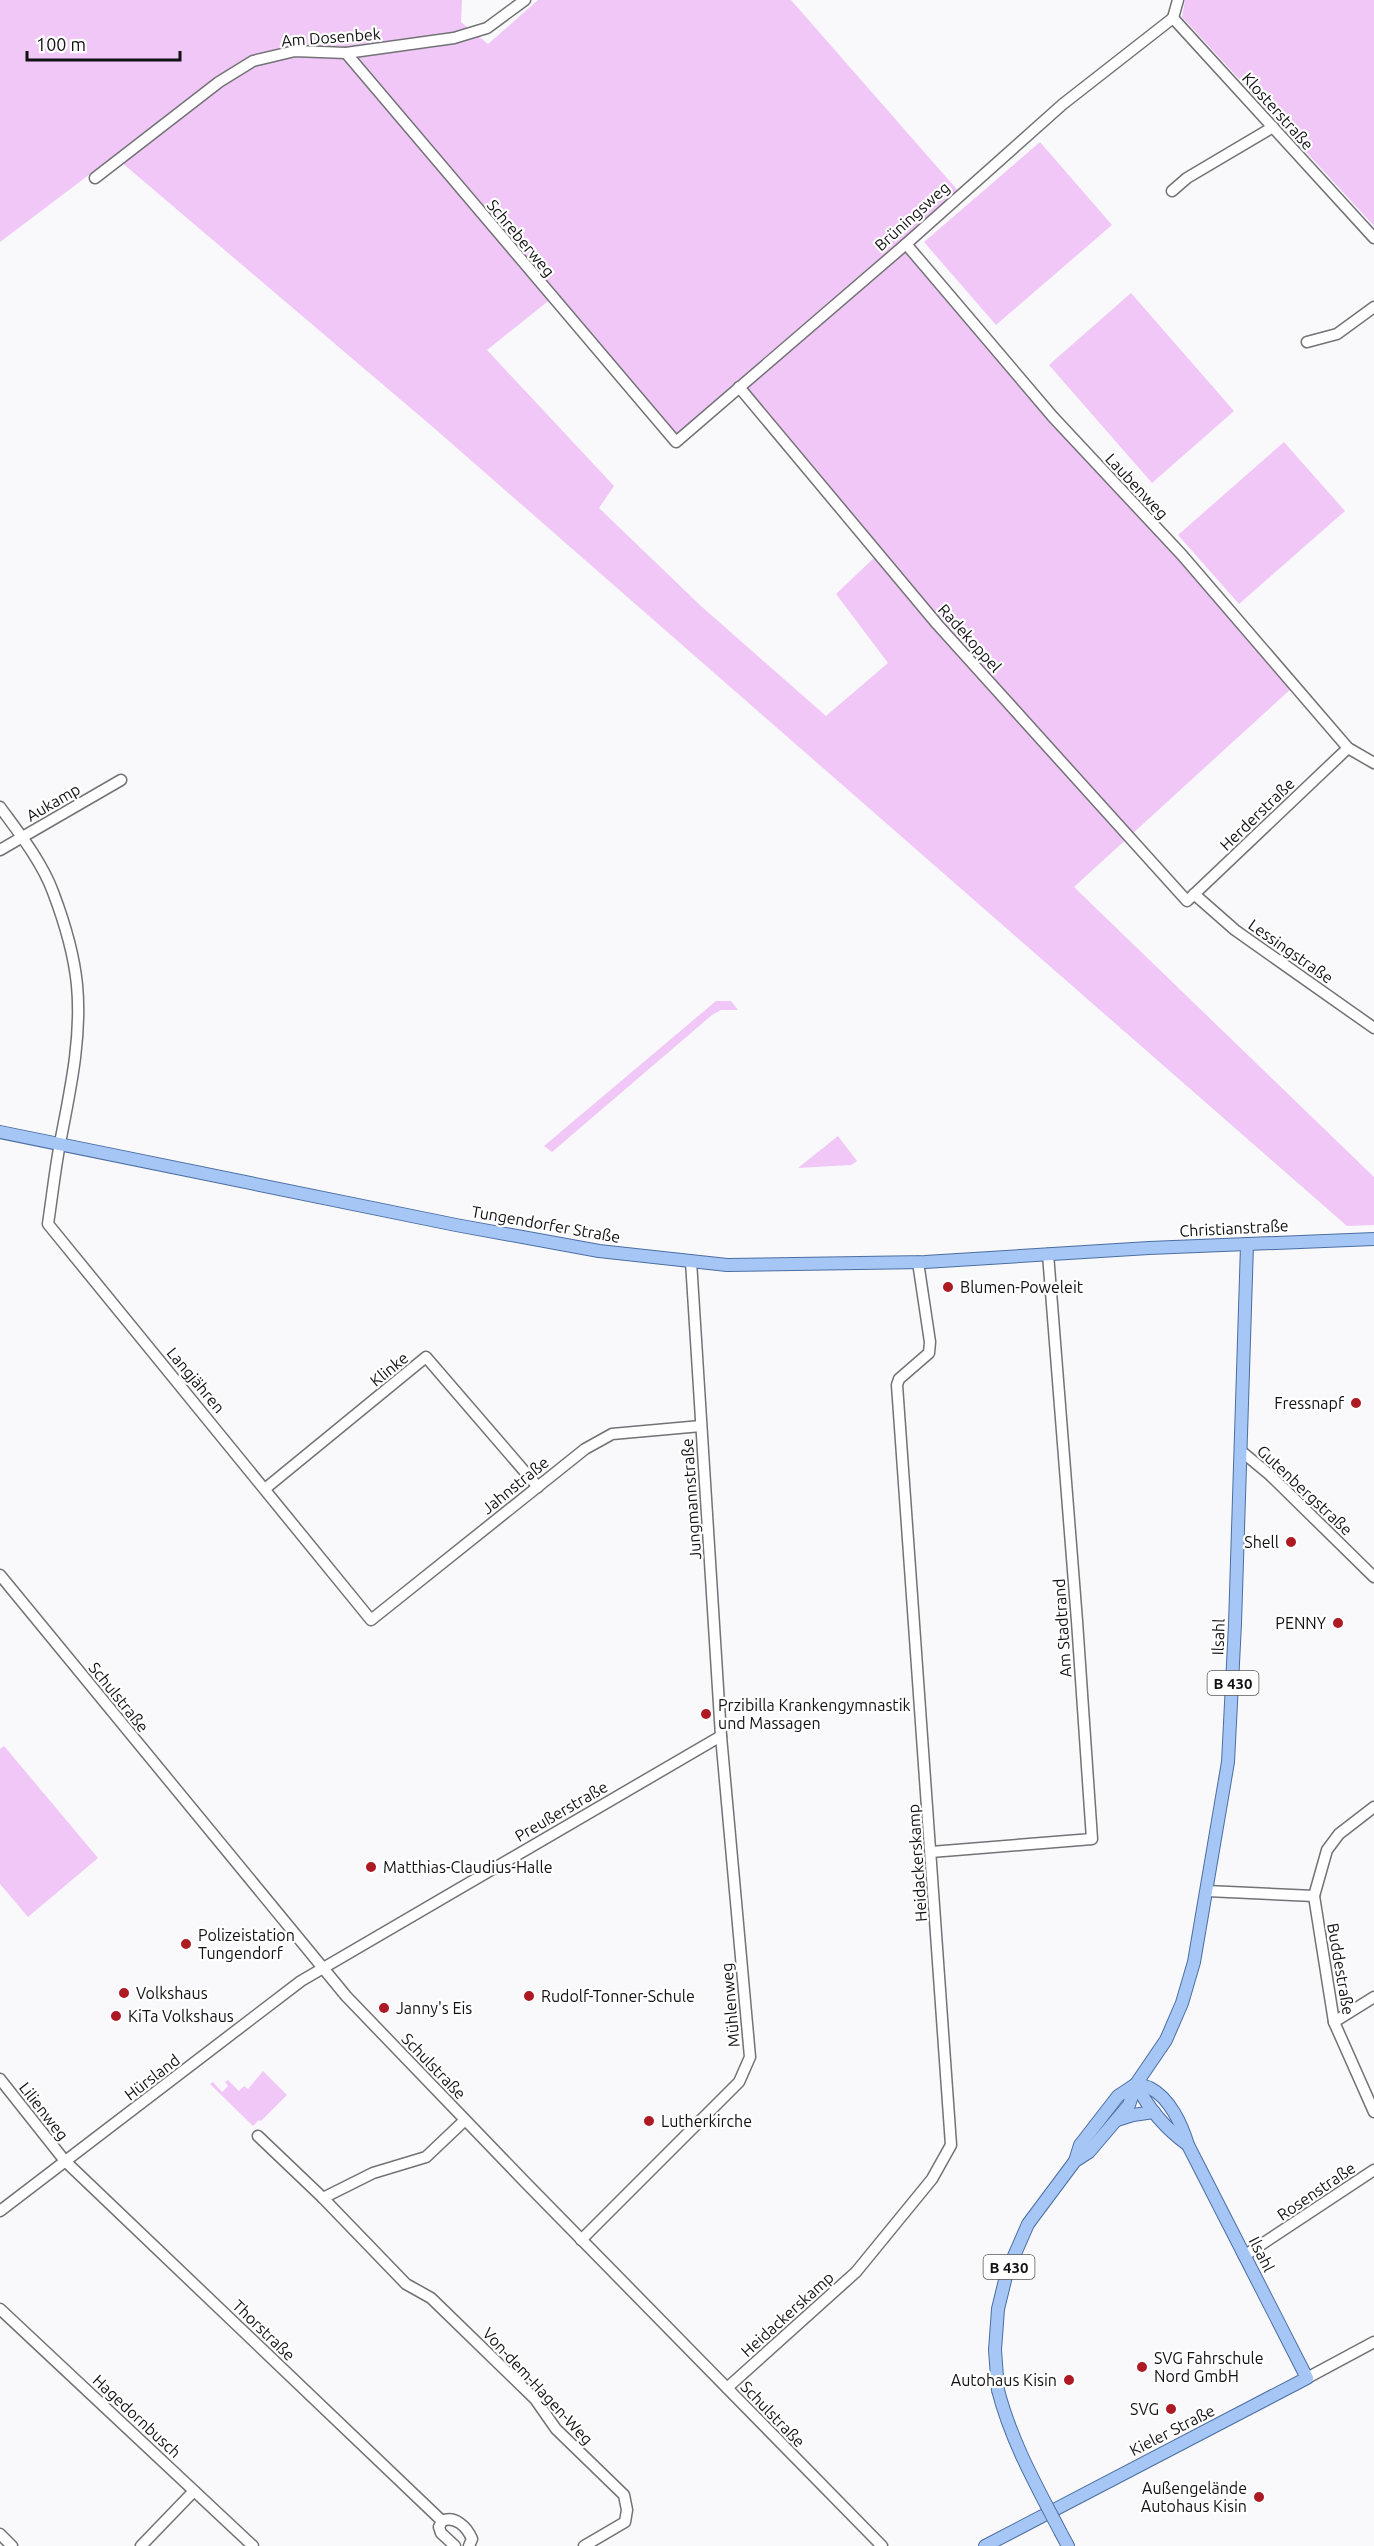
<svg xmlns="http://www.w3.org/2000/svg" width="1374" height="2546" viewBox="0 0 1374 2546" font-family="Ubuntu,sans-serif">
  <rect width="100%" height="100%" fill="#f9f9fc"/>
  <g fill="#f1c7f8" fill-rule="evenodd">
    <path d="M0 0H462L461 22 488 44 538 0H791L960 193 906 244 1293 687 1074 887 1374 1177V1225L1347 1226 434 428 114 156 0 242ZM552 298 676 442 739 388 878 554 836 594 888 663 826 716 702 607 599 508 614 486 487 350Z"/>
    <polygon points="1185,0 1374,0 1374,226 1182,17"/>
    <polygon points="1040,142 1112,225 996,325 924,242"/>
    <polygon points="1131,293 1234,411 1152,483 1049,365"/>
    <polygon points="1284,442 1345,511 1239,604 1178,535"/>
    <polygon points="716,1001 731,1001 738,1010 721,1010 712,1015 552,1152 544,1146"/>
    <polygon points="838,1136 857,1161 851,1165 798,1168"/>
    <polygon points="4,1746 98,1858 28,1917 0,1884 0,1749"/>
    <polygon points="263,2071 287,2095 261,2121 259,2120 253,2126 210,2084 213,2082 222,2092 228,2086 225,2082 228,2080 239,2091 244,2086 248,2089"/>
  </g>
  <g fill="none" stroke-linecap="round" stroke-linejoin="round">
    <defs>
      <g id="minor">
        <polyline points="1173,18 1374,238"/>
        <polyline points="1173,18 1178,0"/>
        <polyline points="346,53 676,442 906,244 1063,104 1173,18"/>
        <polyline points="95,178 219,82 253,61 295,51 346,53 454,38 487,28 525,0"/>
        <polyline points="1172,191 1187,178 1273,127"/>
        <polyline points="906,244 1053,417 1182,555 1348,748 1374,763"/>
        <polyline points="1307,342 1337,334 1374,307"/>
        <polyline points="739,387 937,624 1187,901 1348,748"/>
        <path d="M0 807C19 833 42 862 53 892 64 921 74 954 77 985 82 1038 70 1091 60 1143 55 1170 52 1197 48 1224L371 1620 585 1449 612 1434 701 1426"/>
        <polyline points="0,850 121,780"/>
        <polyline points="1194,894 1235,930 1374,1028"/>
        <polyline points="1241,1451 1270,1475 1374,1577"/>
        <polyline points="266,1488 426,1357 538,1487"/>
        <polyline points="0,1575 346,1996 525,2182 882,2546"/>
        <polyline points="1374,1807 1339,1834 1327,1850 1314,1896 1334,2022 1374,2112"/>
        <polyline points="931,1852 1092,1839 1077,1621 1048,1254"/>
        <polyline points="1207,1891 1314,1896"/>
        <polyline points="1334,2022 1374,1997"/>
        <polyline points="0,2079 65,2161 442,2521"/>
        <polyline points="258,2136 323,2198 406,2284 431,2298 535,2399 556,2429 624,2495 627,2510 625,2522 584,2546"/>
        <polyline points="323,2198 373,2173 426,2157 465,2120"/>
        <polyline points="0,2211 301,1981 721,1736"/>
        <polyline points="581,2240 739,2082 750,2057 721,1736 691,1261"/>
        <polyline points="1244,2256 1374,2170"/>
        <polyline points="0,2309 253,2546"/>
        <polyline points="1307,2378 1374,2342"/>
        <polyline points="727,2388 856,2272 932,2179 951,2145 897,1385 899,1379 929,1353 930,1342 918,1262"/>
        <path d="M442 2521C455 2515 467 2527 472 2539L469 2546"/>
        <polyline points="442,2521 439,2527 441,2533 455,2546"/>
        <polyline points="0,2534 12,2546"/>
        <polyline points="141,2546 194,2491"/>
      </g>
      <g id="major">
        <polyline points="0,1132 456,1225 599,1251 727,1265 925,1262 1149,1248 1374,1239"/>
        <path d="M1136 2084C1148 2108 1166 2129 1188 2145"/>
        <polyline points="1117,2120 1133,2115 1154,2112"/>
        <polyline points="1075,2161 1080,2145 1118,2096 1136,2084 1166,2040 1182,2003 1194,1962 1228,1762 1235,1624 1247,1245"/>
        <polyline points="998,2390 995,2350 998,2309 1007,2272 1028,2224 1075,2161 1089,2152 1129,2105 1136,2084"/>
        <polyline points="1061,2533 1068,2546"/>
        <path d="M985 2546 1307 2378 1188 2145C1182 2125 1170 2098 1150 2088 1146 2086 1140 2085 1136 2084"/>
      </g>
    </defs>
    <use href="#minor" stroke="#727375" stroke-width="13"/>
    <use href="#major" stroke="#4b6ea2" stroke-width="14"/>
    <use href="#minor" stroke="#fff" stroke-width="10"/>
    <use href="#major" stroke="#a6c6f5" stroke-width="12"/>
    <defs>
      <path id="major-bridge" d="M998 2390C1011 2441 1037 2487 1061 2533"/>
    </defs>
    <use href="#major-bridge" stroke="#4b6ea2" stroke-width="14" stroke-linecap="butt"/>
    <use href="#major-bridge" stroke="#a6c6f5" stroke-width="12"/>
  </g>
  <g fill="#ad1a24" stroke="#fff" stroke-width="2">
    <circle cx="948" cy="1287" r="6"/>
    <circle cx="1356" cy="1403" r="6"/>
    <circle cx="1291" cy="1542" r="6"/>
    <circle cx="1338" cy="1623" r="6"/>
    <circle cx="706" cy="1714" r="6"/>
    <circle cx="371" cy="1867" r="6"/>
    <circle cx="186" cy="1944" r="6"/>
    <circle cx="124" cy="1993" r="6"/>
    <circle cx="529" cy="1996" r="6"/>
    <circle cx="384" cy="2008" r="6"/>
    <circle cx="116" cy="2016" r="6"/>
    <circle cx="649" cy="2121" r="6"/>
    <circle cx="1142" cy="2367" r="6"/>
    <circle cx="1069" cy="2380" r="6"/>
    <circle cx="1171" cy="2409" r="6"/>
    <circle cx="1259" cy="2497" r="6"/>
  </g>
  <g text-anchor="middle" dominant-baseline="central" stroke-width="4.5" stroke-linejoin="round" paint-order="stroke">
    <g fill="#fff" stroke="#59595a" stroke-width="1.5">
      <rect x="1207.5" y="1671" width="51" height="24" rx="4.5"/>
      <rect x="983.5" y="2255" width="51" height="24" rx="4.5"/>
    </g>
    <g font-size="15" font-weight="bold" fill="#121214">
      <text x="1233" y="1683">B 430</text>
      <text x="1009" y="2267">B 430</text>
    </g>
    <g font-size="16" fill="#121214" stroke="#fff">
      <text transform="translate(331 37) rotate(-4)">Am Dosenbek</text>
      <text transform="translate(1278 111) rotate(48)">Klosterstraße</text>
      <text transform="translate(912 216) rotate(-42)">Brüningsweg</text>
      <text transform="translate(521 238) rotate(50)">Schreberweg</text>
      <text transform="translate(1137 486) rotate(47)">Laubenweg</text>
      <text transform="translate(970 638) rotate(48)">Radekoppel</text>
      <text transform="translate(53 802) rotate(-30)">Aukamp</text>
      <text transform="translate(1257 814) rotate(-44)">Herderstraße</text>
      <text transform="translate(1291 951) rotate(35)">Lessingstraße</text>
      <text transform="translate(546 1224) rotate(10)">Tungendorfer Straße</text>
      <text transform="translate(1234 1228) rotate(-3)">Christianstraße</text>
      <text transform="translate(389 1369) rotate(-39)">Klinke</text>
      <text transform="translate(196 1380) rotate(50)">Langjähren</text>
      <text transform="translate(515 1485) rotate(-39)">Jahnstraße</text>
      <text transform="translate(1305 1490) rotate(43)">Gutenbergstraße</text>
      <text transform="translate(691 1499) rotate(-94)">Jungmannstraße</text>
      <text transform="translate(1062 1628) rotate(-94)">Am Stadtrand</text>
      <text transform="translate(1218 1637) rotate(-88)">Ilsahl</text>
      <text transform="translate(119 1697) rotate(51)">Schulstraße</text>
      <text transform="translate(561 1811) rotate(-30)">Preußerstraße</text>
      <text transform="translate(917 1863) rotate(-94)">Heidackerskamp</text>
      <text transform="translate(1341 1969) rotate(80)">Buddestraße</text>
      <text transform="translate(730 2005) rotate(-95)">Mühlenweg</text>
      <text transform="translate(434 2066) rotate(46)">Schulstraße</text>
      <text transform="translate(152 2077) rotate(-37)">Hürsland</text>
      <text transform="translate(44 2111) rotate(52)">Lilienweg</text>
      <text transform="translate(1316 2191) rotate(-34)">Rosenstraße</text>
      <text transform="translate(1262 2254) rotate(63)">Ilsahl</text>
      <text transform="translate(787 2314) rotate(-42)">Heidackerskamp</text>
      <text transform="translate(264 2330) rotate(44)">Thorstraße</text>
      <text transform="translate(538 2386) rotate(47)">Von-dem-Hagen-Weg</text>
      <text transform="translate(773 2414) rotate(46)">Schulstraße</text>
      <text transform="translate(137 2416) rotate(43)">Hagedornbusch</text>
      <text transform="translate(1172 2430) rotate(-27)">Kieler Straße</text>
    </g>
    <g font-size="16" fill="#121214" stroke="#fff" text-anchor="start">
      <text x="960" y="1287">Blumen-Poweleit</text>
      <text x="1344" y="1403" text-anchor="end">Fressnapf</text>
      <text x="1279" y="1542" text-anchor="end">Shell</text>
      <text x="1326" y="1623" text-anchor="end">PENNY</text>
      <text x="718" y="1705">Przibilla Krankengymnastik<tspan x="718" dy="18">und Massagen</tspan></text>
      <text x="383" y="1867">Matthias-Claudius-Halle</text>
      <text x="198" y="1935">Polizeistation<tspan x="198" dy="18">Tungendorf</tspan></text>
      <text x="136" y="1993">Volkshaus</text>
      <text x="541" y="1996">Rudolf-Tonner-Schule</text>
      <text x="396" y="2008">Janny's Eis</text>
      <text x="128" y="2016">KiTa Volkshaus</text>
      <text x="661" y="2121">Lutherkirche</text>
      <text x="1154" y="2358">SVG Fahrschule<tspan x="1154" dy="18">Nord GmbH</tspan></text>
      <text x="1057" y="2380" text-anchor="end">Autohaus Kisin</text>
      <text x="1159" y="2409" text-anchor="end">SVG</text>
      <text x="1247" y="2488" text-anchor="end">Außengelände<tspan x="1247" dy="18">Autohaus Kisin</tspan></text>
    </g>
  </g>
  <path d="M27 51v9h153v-9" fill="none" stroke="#121214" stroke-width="3"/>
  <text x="36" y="51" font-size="18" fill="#121214" stroke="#ffffff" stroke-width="4.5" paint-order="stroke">100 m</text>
</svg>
